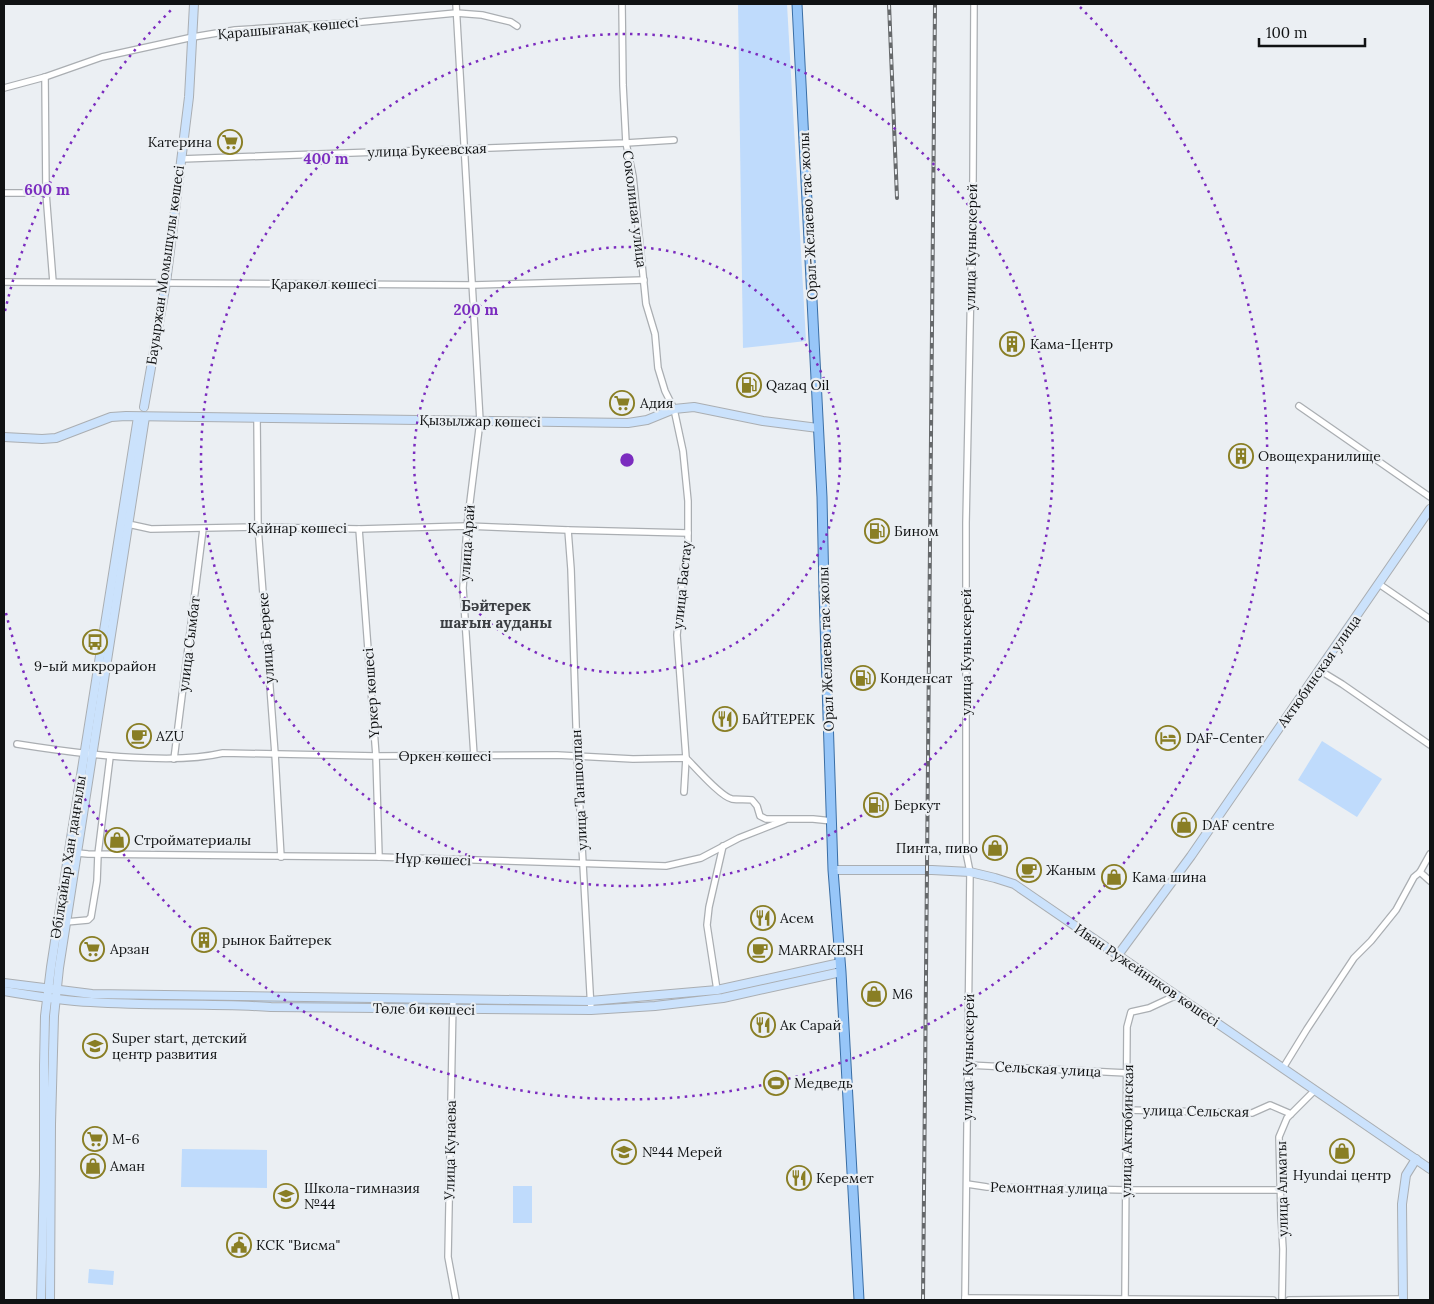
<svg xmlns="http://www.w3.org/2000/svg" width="1434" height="1304" viewBox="0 0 1434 1304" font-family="Lora,serif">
  <rect width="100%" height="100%" fill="#ebeff3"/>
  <g fill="#bfdbfc">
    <polygon points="738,4 787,4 806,341 743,348"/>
    <polygon points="1322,741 1382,779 1357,817 1298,780"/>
    <polygon points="766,983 766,985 718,995 655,1002 602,1005 601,1004 654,1001 717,993"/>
    <polygon points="251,1000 433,1003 433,1005 250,1002"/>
    <polygon points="182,1149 267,1150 267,1188 181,1187"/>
    <rect x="513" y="1186" width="19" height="37"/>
    <polygon points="89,1269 114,1271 113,1285 88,1283"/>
  </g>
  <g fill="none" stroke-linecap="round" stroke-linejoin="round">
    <defs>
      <g id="street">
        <polyline points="456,4 480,421 467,526 463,588 474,756"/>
        <polyline points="622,4 623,85 626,143 633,176 646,304 655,334 658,368 665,391 674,409 683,451 688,501 688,550 684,564 677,635 686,758 684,792"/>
        <polyline points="45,77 46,193 53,282"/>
        <polyline points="4,88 45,77 102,57 193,37 235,30 362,22 456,13 482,15 511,22 517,26"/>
        <polyline points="181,159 626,143 674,140"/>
        <polyline points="4,193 46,193"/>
        <polyline points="4,282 473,285 644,280"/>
        <polyline points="1299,406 1430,497"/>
        <polyline points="257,418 258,527 275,754 281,857"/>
        <polyline points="128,524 151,529 258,527 359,529 467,526 568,530 688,533"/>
        <polyline points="359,529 376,756 379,857"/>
        <polyline points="568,530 571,569 577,755 591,1010"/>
        <polyline points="1379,584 1430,619"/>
        <polyline points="1319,670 1342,684 1430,745"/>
        <path d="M17 744C61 751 103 757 147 758 173 759 198 759 223 753L376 756 557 755 633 759 686 758C695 767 721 797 732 799 739 800 746 799 752 800L757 806 760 816 766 819H813L832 821"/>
        <polyline points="174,759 203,529"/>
        <polyline points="70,844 77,853 88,854 379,857 666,866 701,858 739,838 785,820"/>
        <polyline points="1420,872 1430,881"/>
        <polyline points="66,922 88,920 91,917 97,881 98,854 110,757"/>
        <polyline points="717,990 707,925 709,907 723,846"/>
        <polyline points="453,1000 448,1257 456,1300"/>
        <polyline points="968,1065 1127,1073"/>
        <polyline points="1283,1068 1307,1029 1354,958 1371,941 1396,910 1414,877 1420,872 1430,854"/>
        <polyline points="1127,1110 1252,1113 1270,1105 1291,1114"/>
        <polyline points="967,1184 987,1187 1126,1190 1281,1190"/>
        <polyline points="965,1298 1273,1300"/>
        <polyline points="965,1300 970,872 966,852 966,523 973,178 974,4"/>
        <polyline points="1125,1300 1127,1027 1131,1012 1149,1008 1177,995"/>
        <polyline points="1282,1300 1283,1249 1281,1215 1279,1137 1287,1118 1315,1090"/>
        <polyline points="1289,1300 1403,1299"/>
      </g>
      <g id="secondary">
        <polyline points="144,407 166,283 189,97 194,4"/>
        <polyline points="4,437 42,439 56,438 111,417 126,416 628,423 647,420 674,409 694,407 763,421 818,428"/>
        <polyline points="833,870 932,870 970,872 995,878 1014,884 1430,1169"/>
        <polyline points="1118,955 1191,856 1430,509"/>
        <polyline points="4,983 92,994 590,1001 717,990 840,963"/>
        <path d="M4 991C33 996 62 1001 91 1002 151 1006 211 1003 271 1007L591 1010 655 1006 723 998 841 972"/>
        <polyline points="41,1300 44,1174 44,1065 45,1016 51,967 68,857 138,417"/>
        <polyline points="50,1300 51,1124 54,1016 59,968 145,417"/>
        <polyline points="1403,1300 1402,1204 1406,1175 1416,1159"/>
      </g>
      <polyline id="primary" points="797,4 822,497 824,592 833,870 841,972 859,1300"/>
    </defs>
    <use href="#street" stroke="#aaaeb2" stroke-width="8"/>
    <use href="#secondary" stroke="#aaaeb2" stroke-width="10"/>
    <use href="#primary" stroke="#3a6ea5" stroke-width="11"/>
    <use href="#street" stroke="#fff" stroke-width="5.5"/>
    <use href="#secondary" stroke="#cbe2fc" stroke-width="8"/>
    <use href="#primary" stroke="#97c6f8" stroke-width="9"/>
    <defs>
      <g id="rail">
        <polyline points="889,4 897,198"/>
        <polyline points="923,1300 935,4"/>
      </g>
    </defs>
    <use href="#rail" stroke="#65686a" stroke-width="4"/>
    <use href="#rail" stroke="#ebeff3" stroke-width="2" stroke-dasharray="5.5" stroke-linecap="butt"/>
  </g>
  <g fill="none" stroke="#7b2cbf" stroke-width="2.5" stroke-dasharray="2.5 5">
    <circle cx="627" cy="460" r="213"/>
    <circle cx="627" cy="460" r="426"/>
    <path d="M5 311A640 640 0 0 1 174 7M1080 7A640 640 0 1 1 5 609"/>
  </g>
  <defs>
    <symbol id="supermarket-ring" viewBox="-11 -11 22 22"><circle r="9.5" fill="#ebeff3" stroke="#897e24" stroke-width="1.5"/><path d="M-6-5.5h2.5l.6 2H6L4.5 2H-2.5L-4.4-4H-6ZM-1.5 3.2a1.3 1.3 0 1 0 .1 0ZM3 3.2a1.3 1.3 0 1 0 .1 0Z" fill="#897e24"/></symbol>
    <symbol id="building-ring" viewBox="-11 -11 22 22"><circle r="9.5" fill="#ebeff3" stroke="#897e24" stroke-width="1.5"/><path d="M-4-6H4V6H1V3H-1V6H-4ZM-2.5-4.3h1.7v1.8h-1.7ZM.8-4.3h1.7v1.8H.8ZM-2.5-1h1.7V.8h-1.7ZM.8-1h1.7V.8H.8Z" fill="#897e24"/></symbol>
    <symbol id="fuel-ring" viewBox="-11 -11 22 22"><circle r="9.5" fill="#ebeff3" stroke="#897e24" stroke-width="1.5"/><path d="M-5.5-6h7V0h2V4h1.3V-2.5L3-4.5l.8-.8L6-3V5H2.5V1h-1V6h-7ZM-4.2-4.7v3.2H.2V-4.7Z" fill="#897e24"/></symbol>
    <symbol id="bus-ring" viewBox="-11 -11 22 22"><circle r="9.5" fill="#ebeff3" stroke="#897e24" stroke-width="1.5"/><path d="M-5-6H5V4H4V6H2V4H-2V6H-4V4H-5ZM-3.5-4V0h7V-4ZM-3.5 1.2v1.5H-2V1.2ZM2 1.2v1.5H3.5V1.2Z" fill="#897e24"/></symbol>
    <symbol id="restaurant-ring" viewBox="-11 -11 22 22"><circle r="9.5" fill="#ebeff3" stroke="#897e24" stroke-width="1.5"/><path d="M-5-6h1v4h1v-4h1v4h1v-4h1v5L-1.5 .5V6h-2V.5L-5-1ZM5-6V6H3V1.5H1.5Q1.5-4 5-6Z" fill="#897e24"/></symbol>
    <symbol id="cafe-ring" viewBox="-11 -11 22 22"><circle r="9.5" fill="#ebeff3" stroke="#897e24" stroke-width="1.5"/><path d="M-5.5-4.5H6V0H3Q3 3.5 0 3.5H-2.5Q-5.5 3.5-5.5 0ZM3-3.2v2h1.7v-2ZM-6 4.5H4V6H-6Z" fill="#897e24"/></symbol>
    <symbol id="hotel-ring" viewBox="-11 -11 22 22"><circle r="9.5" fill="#ebeff3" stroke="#897e24" stroke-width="1.5"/><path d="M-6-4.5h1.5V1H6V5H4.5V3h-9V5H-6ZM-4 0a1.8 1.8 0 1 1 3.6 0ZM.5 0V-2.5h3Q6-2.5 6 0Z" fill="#897e24"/></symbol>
    <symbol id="shop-ring" viewBox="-11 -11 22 22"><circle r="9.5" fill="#ebeff3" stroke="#897e24" stroke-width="1.5"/><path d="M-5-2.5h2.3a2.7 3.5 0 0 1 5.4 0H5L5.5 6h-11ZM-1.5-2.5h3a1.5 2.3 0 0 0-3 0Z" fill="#897e24"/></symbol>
    <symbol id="school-ring" viewBox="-11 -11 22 22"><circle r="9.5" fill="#ebeff3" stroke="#897e24" stroke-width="1.5"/><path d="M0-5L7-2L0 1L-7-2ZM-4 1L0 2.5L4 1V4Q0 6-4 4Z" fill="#897e24"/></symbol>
    <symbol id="stadium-ring" viewBox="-11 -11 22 22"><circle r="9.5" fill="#ebeff3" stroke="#897e24" stroke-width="1.5"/><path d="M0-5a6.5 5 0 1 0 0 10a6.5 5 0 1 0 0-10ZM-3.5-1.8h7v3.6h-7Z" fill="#897e24"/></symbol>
    <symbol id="civic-ring" viewBox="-11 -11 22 22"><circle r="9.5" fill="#ebeff3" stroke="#897e24" stroke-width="1.5"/><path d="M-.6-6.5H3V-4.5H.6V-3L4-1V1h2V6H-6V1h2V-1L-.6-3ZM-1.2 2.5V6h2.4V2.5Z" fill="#897e24"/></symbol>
  </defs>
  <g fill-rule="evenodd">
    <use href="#supermarket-ring" x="216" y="128" width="28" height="28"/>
    <use href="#building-ring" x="998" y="330" width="28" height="28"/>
    <use href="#fuel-ring" x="735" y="371" width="28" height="28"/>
    <use href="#supermarket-ring" x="608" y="389" width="28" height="28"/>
    <use href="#building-ring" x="1227" y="442" width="28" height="28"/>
    <use href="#fuel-ring" x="863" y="517" width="28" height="28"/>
    <use href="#bus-ring" x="81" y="628" width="28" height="28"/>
    <use href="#fuel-ring" x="849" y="664" width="28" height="28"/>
    <use href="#restaurant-ring" x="711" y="705" width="28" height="28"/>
    <use href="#cafe-ring" x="125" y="722" width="28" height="28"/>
    <use href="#hotel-ring" x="1154" y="724" width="28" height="28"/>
    <use href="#fuel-ring" x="862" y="791" width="28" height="28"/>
    <use href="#shop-ring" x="1170" y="811" width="28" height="28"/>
    <use href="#shop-ring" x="103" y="826" width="28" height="28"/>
    <use href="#shop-ring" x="981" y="834" width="28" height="28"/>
    <use href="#cafe-ring" x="1015" y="856" width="28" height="28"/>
    <use href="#shop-ring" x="1100" y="863" width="28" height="28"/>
    <use href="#restaurant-ring" x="749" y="904" width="28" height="28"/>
    <use href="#building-ring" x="190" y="926" width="28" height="28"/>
    <use href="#supermarket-ring" x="78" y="935" width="28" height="28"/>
    <use href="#cafe-ring" x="746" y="936" width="28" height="28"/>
    <use href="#shop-ring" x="860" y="980" width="28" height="28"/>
    <use href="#restaurant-ring" x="749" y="1011" width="28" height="28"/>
    <use href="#school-ring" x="81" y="1032" width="28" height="28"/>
    <use href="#stadium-ring" x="762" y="1069" width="28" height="28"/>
    <use href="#supermarket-ring" x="81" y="1125" width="28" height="28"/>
    <use href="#shop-ring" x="1328" y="1137" width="28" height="28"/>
    <use href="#school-ring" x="610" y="1138" width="28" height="28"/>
    <use href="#shop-ring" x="79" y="1152" width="28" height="28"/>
    <use href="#restaurant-ring" x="785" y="1164" width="28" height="28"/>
    <use href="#school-ring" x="272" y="1182" width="28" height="28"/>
    <use href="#civic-ring" x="225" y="1231" width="28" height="28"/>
  </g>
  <g text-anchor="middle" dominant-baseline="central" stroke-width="4.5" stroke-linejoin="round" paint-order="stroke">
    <g font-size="14" fill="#101213" stroke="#ebeff3">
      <text transform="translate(288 28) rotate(-5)">Қарашығанақ көшесі</text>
      <text transform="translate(427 150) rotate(-2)">улица Букеевская</text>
      <text transform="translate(635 209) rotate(83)">Соколиная улица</text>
      <text transform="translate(808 216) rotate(-93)">Орал-Желаево тас жолы</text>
      <text transform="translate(971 247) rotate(-89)">улица Куныскерей</text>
      <text transform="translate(165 265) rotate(-82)">Бауыржан Момышұлы көшесі</text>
      <text x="324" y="284">Қаракөл көшесі</text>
      <text transform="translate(480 421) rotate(1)">Қызылжар көшесі</text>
      <text x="297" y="528">Қайнар көшесі</text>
      <text transform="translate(467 543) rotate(-86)">улица Арай</text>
      <text transform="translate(682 585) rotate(-84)">улица Бастау</text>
      <text transform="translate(266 638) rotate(-94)">улица Береке</text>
      <text transform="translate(189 644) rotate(-83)">улица Сымбат</text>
      <text transform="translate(826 649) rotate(-92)">Орал Желаево тас жолы</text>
      <text transform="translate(966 652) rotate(-90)">улица Куныскерей</text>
      <text transform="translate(1319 671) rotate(-55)">Актюбинская улица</text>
      <text transform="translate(371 693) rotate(-94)">Үркер көшесі</text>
      <text x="445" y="756">Өркен көшесі</text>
      <text transform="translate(579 790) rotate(-93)">улица Таншолпан</text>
      <text transform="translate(68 857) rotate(-81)">Әбілқайыр Хан даңғылы</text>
      <text transform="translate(433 859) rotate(2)">Нұр көшесі</text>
      <text transform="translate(1147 975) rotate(34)">Иван Ружейников көшесі</text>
      <text transform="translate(424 1009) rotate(1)">Төле би көшесі</text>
      <text transform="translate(968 1057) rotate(-89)">улица Куныскерей</text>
      <text transform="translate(1048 1069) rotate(3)">Сельская улица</text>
      <text transform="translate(1196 1111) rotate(1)">улица Сельская</text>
      <text transform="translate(1127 1131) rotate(-89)">улица Актюбинская</text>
      <text transform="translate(450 1150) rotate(-89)">Улица Кунаева</text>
      <text transform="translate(1049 1188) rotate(1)">Ремонтная улица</text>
      <text transform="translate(1282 1189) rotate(-91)">улица Алматы</text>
    </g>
    <g font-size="14" fill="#101213" stroke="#ebeff3" text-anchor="start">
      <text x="212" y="142" text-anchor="end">Катерина</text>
      <text x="1030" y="344">Кама-Центр</text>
      <text x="766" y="385">Qazaq Oil</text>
      <text x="640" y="403">Адия</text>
      <text x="1258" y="456">Овощехранилище</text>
      <text x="894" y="531">Бином</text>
      <text x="95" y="666" text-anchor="middle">9-ый микрорайон</text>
      <text x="880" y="678">Конденсат</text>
      <text x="742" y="719">БАЙТЕРЕК</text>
      <text x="156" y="736">AZU</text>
      <text x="1186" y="738">DAF-Center</text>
      <text x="894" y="805">Беркут</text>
      <text x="1202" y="825">DAF centre</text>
      <text x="134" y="840">Стройматериалы</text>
      <text x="978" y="848" text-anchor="end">Пинта, пиво</text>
      <text x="1046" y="870">Жаным</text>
      <text x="1132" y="877">Кама шина</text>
      <text x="780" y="918">Асем</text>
      <text x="222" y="940">рынок Байтерек</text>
      <text x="110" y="949">Арзан</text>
      <text x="778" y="950">MARRAKESH</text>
      <text x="892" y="994">М6</text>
      <text x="780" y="1025">Ак Сарай</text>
      <text x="112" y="1038">Super start, детский<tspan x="112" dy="16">центр развития</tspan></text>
      <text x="794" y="1083">Медведь</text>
      <text x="112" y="1139">M-6</text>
      <text x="642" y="1152">№44 Мерей</text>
      <text x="110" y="1166">Аман</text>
      <text x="1342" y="1175" text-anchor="middle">Hyundai центр</text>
      <text x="816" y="1178">Керемет</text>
      <text x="304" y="1188">Школа-гимназия<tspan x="304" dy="16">№44</tspan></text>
      <text x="256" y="1245">КСК "Висма"</text>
    </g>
    <g font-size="15" font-weight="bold" fill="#3b3e42" stroke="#ebeff3">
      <text x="496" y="605">Бәйтерек<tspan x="496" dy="17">шағын ауданы</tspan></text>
    </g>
  </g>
  <circle cx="627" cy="460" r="8" fill="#7b2cbf" stroke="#ebeff3" stroke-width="2.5"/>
  <g font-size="15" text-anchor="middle" font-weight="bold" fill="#7b2cbf" stroke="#ebeff3" stroke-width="4.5" stroke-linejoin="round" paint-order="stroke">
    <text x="326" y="164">400 m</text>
    <text x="47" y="195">600 m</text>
    <text x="476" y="315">200 m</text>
  </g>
  <rect width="1434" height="1304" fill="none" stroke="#101213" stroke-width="10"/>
  <path d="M1259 38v8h106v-8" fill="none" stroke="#101213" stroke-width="2.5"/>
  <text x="1266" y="38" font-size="15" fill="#101213" stroke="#ebeff3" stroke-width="4" paint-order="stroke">100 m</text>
</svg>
